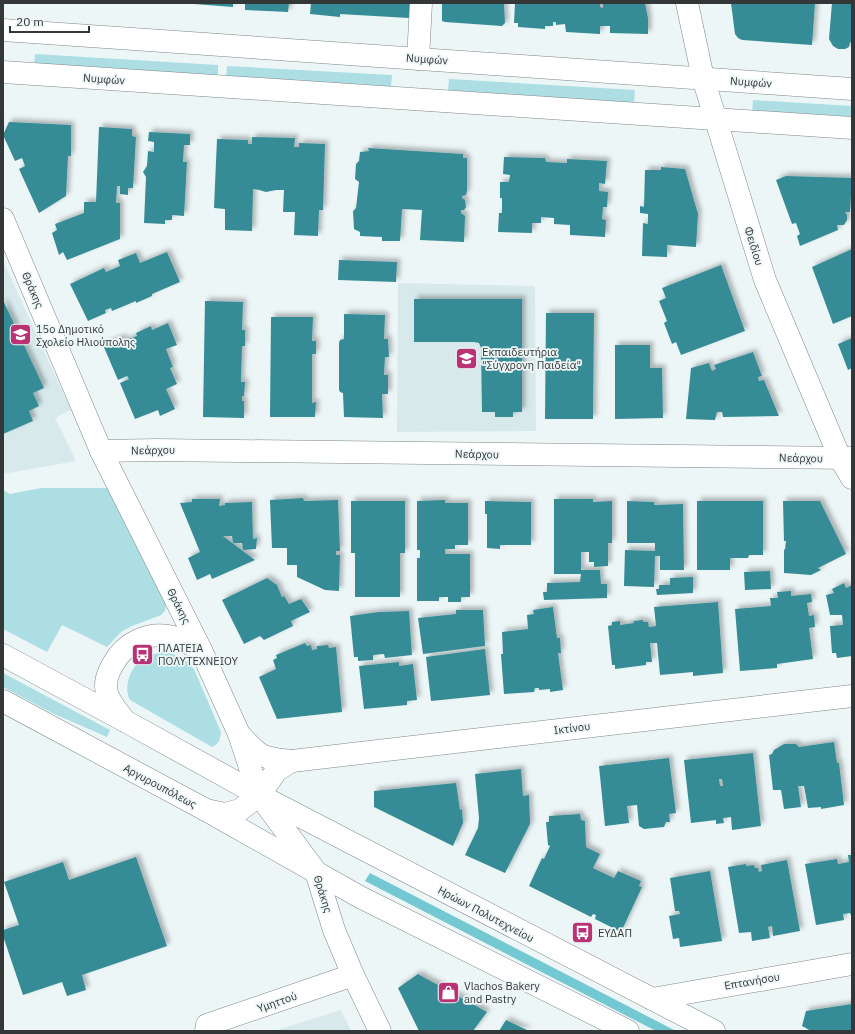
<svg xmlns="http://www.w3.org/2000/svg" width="855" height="1034" viewBox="0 0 855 1034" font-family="'IBM Plex Sans',sans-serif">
  <defs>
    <filter id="shadow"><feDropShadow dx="3.5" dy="-3.5" stdDeviation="2" flood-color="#0004"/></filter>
  </defs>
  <rect width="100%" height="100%" fill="#edf6f7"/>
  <g fill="#d8e9ec">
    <polygon points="3,261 71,410 55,418 76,461 3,474"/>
    <polygon points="398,283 535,286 536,431 397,432"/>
    <polygon points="341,1010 351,1031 274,1031"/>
  </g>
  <g fill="#acdee4">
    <polygon points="35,54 218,65 218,77 34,66"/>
    <polygon points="227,66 392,75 391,87 226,78"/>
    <polygon points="449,79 635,90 634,103 448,91"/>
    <polygon points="753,100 852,106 852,118 752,112"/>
    <polygon points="41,488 108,488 166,604 165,611 161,615 132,626 121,632 107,647 62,625 47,652 3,629 3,490 10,494"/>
    <path d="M163 652C177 654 185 658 194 669L221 732C220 740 219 744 212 747L130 700C123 687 130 668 142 659 148 655 156 654 163 652Z"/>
    <polygon points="3,673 110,730 107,737 52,713 3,687"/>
  </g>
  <polygon fill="#74c8d2" points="370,873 676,1031 656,1031 365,881"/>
  <g fill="#358c96" fill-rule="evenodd" filter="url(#shadow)">
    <polygon points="194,3 233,3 233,7 194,4"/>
    <polygon points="245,3 289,3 288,12 245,10"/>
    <polygon points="311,3 410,3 409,18 340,14 340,17 310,14"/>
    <polygon points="442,3 504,3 505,23 502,26 445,22 442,21"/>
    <polygon points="515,3 600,3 600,7 603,8 603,3 645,3 648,18 648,34 610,33 610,26 600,26 600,34 566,32 565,24 556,25 556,22 553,22 553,26 545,26 545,29 518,27 518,23 514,23"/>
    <polygon points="731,3 815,3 812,45 742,40 738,38 735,34"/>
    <polygon points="832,3 852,3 852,43 850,42 849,47 845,49 838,49 833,46 829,39"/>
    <polygon points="9,122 71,125 71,156 68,156 66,196 39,213 19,169 25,166 22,158 15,161 3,135"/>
    <polygon points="99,127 132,129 132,136 136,137 133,188 128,188 128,195 120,194 120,186 117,186 116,203 120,203 120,239 67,260 63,252 59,255 52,233 57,230 55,224 84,213 84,202 96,202"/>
    <polygon points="149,132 190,134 190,145 184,145 183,162 187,162 184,216 172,215 172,220 165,220 165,224 144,223 146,177 143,172 147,166 148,151 154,152 154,142 148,141"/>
    <polygon points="252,137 295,138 294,147 299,147 299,143 325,144 323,210 319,210 318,236 294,235 295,212 283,212 284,190 276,190 266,192 259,190 253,189 252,231 225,230 225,209 214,208 217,139 248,140 248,144 252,144"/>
    <polygon points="368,148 463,154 463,158 467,158 467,191 466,195 462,196 462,198 465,200 466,207 464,210 461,210 461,213 465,216 464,242 420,240 422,210 402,209 400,241 382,241 382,237 360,236 360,232 354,229 353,211 356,208 359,182 355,179 356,164 359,161 360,152 369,151"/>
    <polygon points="504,157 545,158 546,162 567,163 567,159 607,161 605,184 599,183 599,191 608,192 607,207 603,207 602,219 606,220 605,237 570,235 570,225 554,224 554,218 541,217 541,223 532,223 532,233 498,232 499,213 502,213 502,198 500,198 500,182 509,182 510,175 503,174"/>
    <polygon points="661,167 685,169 698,214 696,247 667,245 667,257 642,256 643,223 648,224 648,214 640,213 640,206 644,207 645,170 661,170"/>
    <polygon points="786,176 852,178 850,212 845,212 847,215 847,220 844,225 837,225 838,230 800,246 797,236 800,234 796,223 792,224 776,180"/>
    <polygon points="852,249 852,316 833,324 812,267"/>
    <polygon points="167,252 180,282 152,294 152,296 136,303 136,301 112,311 111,308 105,310 106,313 88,321 70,284 104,268 106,272 120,266 118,260 136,253 140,263"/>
    <polygon points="339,260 397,262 396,282 338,280"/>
    <polygon points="721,265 745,331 681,355 676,342 672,344 664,323 667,321 659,301 666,298 662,288"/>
    <polygon points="414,299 522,299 522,412 513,412 513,417 495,417 495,412 482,412 481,348 479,343 474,342 414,342"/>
    <polygon points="3,300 44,388 33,393 39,406 29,411 33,421 3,434"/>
    <polygon points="205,301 243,302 242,330 245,330 245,346 242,346 241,382 245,382 244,396 242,396 242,401 244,401 244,418 203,417"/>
    <polygon points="546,313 594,313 593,419 545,419"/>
    <polygon points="344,314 385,315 384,339 388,339 389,357 385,357 384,375 388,375 388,394 382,394 383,418 344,417 343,393 340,392 339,390 339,343 340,340 344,339"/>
    <polygon points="271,317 313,317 312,341 316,341 316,354 312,354 312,403 316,402 315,417 270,417"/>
    <polygon points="168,323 177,345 166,349 173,367 170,368 177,384 166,389 175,409 160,416 158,410 135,419 120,383 129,379 127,376 118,380 103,345 123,337 124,341 137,336 136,333 151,326 152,330"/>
    <polygon points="852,338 852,368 848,370 838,344"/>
    <polygon points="615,345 650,345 650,368 662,368 663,418 615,419"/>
    <polygon points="753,352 762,376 758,377 759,381 764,380 779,416 723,417 722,412 717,412 715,420 686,419 691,368 709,363 712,371 716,369 714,365"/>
    <polygon points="303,498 304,501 338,500 340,551 336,551 336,555 340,555 339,591 325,590 297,577 297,565 287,565 287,548 272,548 270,500"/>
    <polygon points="192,499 220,499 219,506 225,505 225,503 252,502 253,539 257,538 256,549 243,550 242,543 233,543 232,536 223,536 255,560 212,579 210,574 197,580 188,558 200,552 180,503 192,502"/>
    <polygon points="554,499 593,499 593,502 612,501 612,543 608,543 608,566 594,567 594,562 589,562 589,552 581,552 581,570 600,570 601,584 607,584 607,598 544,600 543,592 547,592 547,583 580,582 581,574 554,574"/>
    <polygon points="445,500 445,503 468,503 468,545 455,545 455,549 445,549 445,554 470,554 470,597 461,597 461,602 448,602 448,597 439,597 439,601 417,601 417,558 420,558 420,550 417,550 417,501"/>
    <polygon points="351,501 405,501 405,553 400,553 400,597 355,597 355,553 351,553"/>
    <polygon points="485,501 531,502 531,545 500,545 500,549 487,548 487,514 485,514"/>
    <polygon points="627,501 654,502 654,505 683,504 684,570 660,570 660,556 655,556 654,587 624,586 625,550 655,551 655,543 627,543"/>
    <polygon points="697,501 763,501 763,555 749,555 748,558 730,558 730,570 697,570"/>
    <polygon points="783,501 820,501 846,554 818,568 821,570 811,575 784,573 784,549 785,550 786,541 784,541"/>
    <polygon points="770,571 771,589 745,590 744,572"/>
    <polygon points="693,577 693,593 657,595 656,589 659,589 659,585 670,585 670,578"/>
    <polygon points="267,578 277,585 282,597 284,596 289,604 301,599 310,612 291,621 293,626 264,640 260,636 244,644 222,600"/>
    <polygon points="844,583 846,588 852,585 852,656 837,658 836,653 832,653 830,626 843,625 842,615 830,615 826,595 834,593 832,589"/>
    <polygon points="791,591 791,596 811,594 812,602 807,603 809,616 814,615 815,627 809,628 813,659 777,664 777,668 740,671 735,609 771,606 770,598 778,598 777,592"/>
    <polygon points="718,602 723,673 693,676 693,672 660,675 657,643 650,643 652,662 646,662 646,665 615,669 615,665 612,665 608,626 612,625 612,622 620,621 620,625 634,623 633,621 643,620 643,622 648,622 649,627 656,626 654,607"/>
    <polygon points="553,607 557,638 560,638 561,653 558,653 563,690 550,692 550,689 539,690 539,688 535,688 534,692 504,694 501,654 503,654 502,632 528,629 527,615 534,614 533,610"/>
    <polygon points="456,610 483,610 485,646 423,654 418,618 456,614"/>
    <polygon points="409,611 412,655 385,658 384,654 373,655 373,660 358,661 358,657 354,657 350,616 379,612"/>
    <polygon points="305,643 307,646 311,645 312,650 317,649 317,646 328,645 329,648 336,647 342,712 277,719 259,677 276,669 273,660 277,658 276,655"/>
    <polygon points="485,649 490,695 431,701 426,657"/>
    <polygon points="399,662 399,666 413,664 417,700 407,701 407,705 364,709 359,666"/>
    <polygon points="834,742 837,763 839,763 844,805 821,809 821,807 808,808 804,786 798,786 801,807 784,809 781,790 773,790 769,755 772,754 774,750 784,744 796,744 799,747"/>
    <path d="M753 753 761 826 732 830 731 817 723 818 724 823 716 824V820L691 823 684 760ZM719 779H722L723 786H720Z"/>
    <polygon points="669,758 676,813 669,814 670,822 666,822 664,827 644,829 639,826 637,805 627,806 629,823 605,826 599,766"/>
    <polygon points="521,769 523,796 529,795 530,824 505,873 465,855 478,828 479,818 475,774"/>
    <polygon points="456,783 460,810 462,809 463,823 453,846 374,807 374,791"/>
    <polygon points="580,814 581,820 585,821 586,847 600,854 593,868 614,878 618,871 641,881 639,886 642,887 621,932 595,919 596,915 593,914 591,917 529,886 542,858 544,859 550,846 548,845 546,822 549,822 549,816"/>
    <polygon points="848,855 852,855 852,918 850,913 843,914 844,920 816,925 805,864 837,859 838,864 849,862"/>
    <polygon points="136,857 167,946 82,975 86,990 67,996 62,982 23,995 3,936 3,930 19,925 4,882 63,862 69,880"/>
    <polygon points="787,860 800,931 773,936 772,926 768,927 770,938 752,941 751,932 739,933 728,867 746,864 746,866 754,865 755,868 758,868 759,872 762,871 761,865"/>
    <polygon points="710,871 722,941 680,947 679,938 673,939 669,916 680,914 679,911 675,911 670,878"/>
    <polygon points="418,974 487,1012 473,1031 419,1031 398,988"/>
    <polygon points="852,1004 852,1031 811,1031 802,1026 806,1011"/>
    <polygon points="506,1020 529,1031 499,1031"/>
  </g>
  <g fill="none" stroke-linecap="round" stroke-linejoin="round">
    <defs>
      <g id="minor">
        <polyline points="687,3 703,78 765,280 840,458 852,478"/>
        <polyline points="418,59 421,3"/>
        <polyline points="101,451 157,450 852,458"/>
        <path d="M239 734C260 757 261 758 292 761L852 696"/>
        <polyline points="206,810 225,814 240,810 259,795 277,770 292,761"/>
        <polyline points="316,872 334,930 353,975 380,1031"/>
        <polyline points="652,999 852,964"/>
        <polyline points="206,1031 207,1025 353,975"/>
      </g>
      <g id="tertiary">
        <polyline points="3,30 852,89"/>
        <polyline points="3,72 852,128"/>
        <polyline points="3,219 101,451 201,650 239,734 259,795 316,872"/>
        <path d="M125 721C119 713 110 704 107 693 104 682 108 673 113 664 125 642 149 631 173 637 183 640 192 645 201 650"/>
      </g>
      <g id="primary">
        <polyline points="3,655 125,721 259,795 714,1031"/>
        <polyline points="3,701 206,810 360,897 628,1031"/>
      </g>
    </defs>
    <use href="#minor" stroke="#7f8788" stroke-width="23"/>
    <use href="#tertiary" stroke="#7f8788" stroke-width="23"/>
    <use href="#primary" stroke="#7f8788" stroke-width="23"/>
    <use href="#minor" stroke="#fff" stroke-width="22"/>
    <use href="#tertiary" stroke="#fff" stroke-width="22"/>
    <use href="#primary" stroke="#fff" stroke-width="22"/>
  </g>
  <defs>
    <symbol id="school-square" viewBox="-11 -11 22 22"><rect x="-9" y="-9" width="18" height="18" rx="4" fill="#b93273" stroke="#edf6f7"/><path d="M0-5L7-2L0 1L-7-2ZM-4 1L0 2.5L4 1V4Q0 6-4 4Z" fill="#fff"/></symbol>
    <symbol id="bus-square" viewBox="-11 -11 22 22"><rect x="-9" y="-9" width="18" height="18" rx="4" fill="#b93273" stroke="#edf6f7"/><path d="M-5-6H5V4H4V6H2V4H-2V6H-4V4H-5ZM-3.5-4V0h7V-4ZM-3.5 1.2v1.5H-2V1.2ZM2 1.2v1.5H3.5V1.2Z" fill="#fff"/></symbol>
    <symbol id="shop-square" viewBox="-11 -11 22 22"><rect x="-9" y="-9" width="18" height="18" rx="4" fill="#b93273" stroke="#edf6f7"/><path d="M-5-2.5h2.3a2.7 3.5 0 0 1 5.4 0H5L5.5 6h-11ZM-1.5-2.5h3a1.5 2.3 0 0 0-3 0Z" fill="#fff"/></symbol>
  </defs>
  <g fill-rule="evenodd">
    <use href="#school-square" x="8" y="322" width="25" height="25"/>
    <use href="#school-square" x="454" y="346" width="25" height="25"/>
    <use href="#bus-square" x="130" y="642" width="25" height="25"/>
    <use href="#bus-square" x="570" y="920" width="25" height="25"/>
    <use href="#shop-square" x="436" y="980" width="25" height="25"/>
  </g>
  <g text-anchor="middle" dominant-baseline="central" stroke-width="3.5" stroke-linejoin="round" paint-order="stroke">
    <g font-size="11" fill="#343738" stroke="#edf6f7">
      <text transform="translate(427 59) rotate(4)">Νυμφών</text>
      <text transform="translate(104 79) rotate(4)">Νυμφών</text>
      <text transform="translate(751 82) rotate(4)">Νυμφών</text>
      <text transform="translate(754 246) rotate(73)">Φειδίου</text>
      <text transform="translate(33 290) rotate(67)">Θράκης</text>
      <text transform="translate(153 450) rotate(-1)">Νεάρχου</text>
      <text transform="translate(477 454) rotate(1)">Νεάρχου</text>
      <text transform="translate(801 458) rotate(1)">Νεάρχου</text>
      <text transform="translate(179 606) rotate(63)">Θράκης</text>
      <text transform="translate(572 728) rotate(-7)">Ικτίνου</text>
      <text transform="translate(160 786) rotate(28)">Αργυρουπόλεως</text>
      <text transform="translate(323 894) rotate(73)">Θράκης</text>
      <text transform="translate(486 914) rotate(28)">Ηρώων Πολυτεχνείου</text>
      <text transform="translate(752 981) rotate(-10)">Επτανήσου</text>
      <text transform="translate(277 1002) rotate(-19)">Υμηττού</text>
    </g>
    <g font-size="11" fill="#343738" stroke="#edf6f7" text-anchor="start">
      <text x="36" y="329">15ο Δημοτικό<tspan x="36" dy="13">Σχολείο Ηλιούπολης</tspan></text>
      <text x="482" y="352">Εκπαιδευτήρια<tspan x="482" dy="13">"Σύγχρονη Παιδεία"</tspan></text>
      <text x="158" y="648">ΠΛΑΤΕΙΑ<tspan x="158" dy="13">ΠΟΛΥΤΕΧΝΕΙΟΥ</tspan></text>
      <text x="598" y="933">ΕΥΔΑΠ</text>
      <text x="464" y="986">Vlachos Bakery<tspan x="464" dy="13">and Pastry</tspan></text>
    </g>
  </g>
  <rect width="855" height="1034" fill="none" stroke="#343738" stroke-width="8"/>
  <path d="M10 26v6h79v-6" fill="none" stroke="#343738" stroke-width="2"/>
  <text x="16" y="26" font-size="12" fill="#343738" stroke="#edf6f7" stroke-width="3" paint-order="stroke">20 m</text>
</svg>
